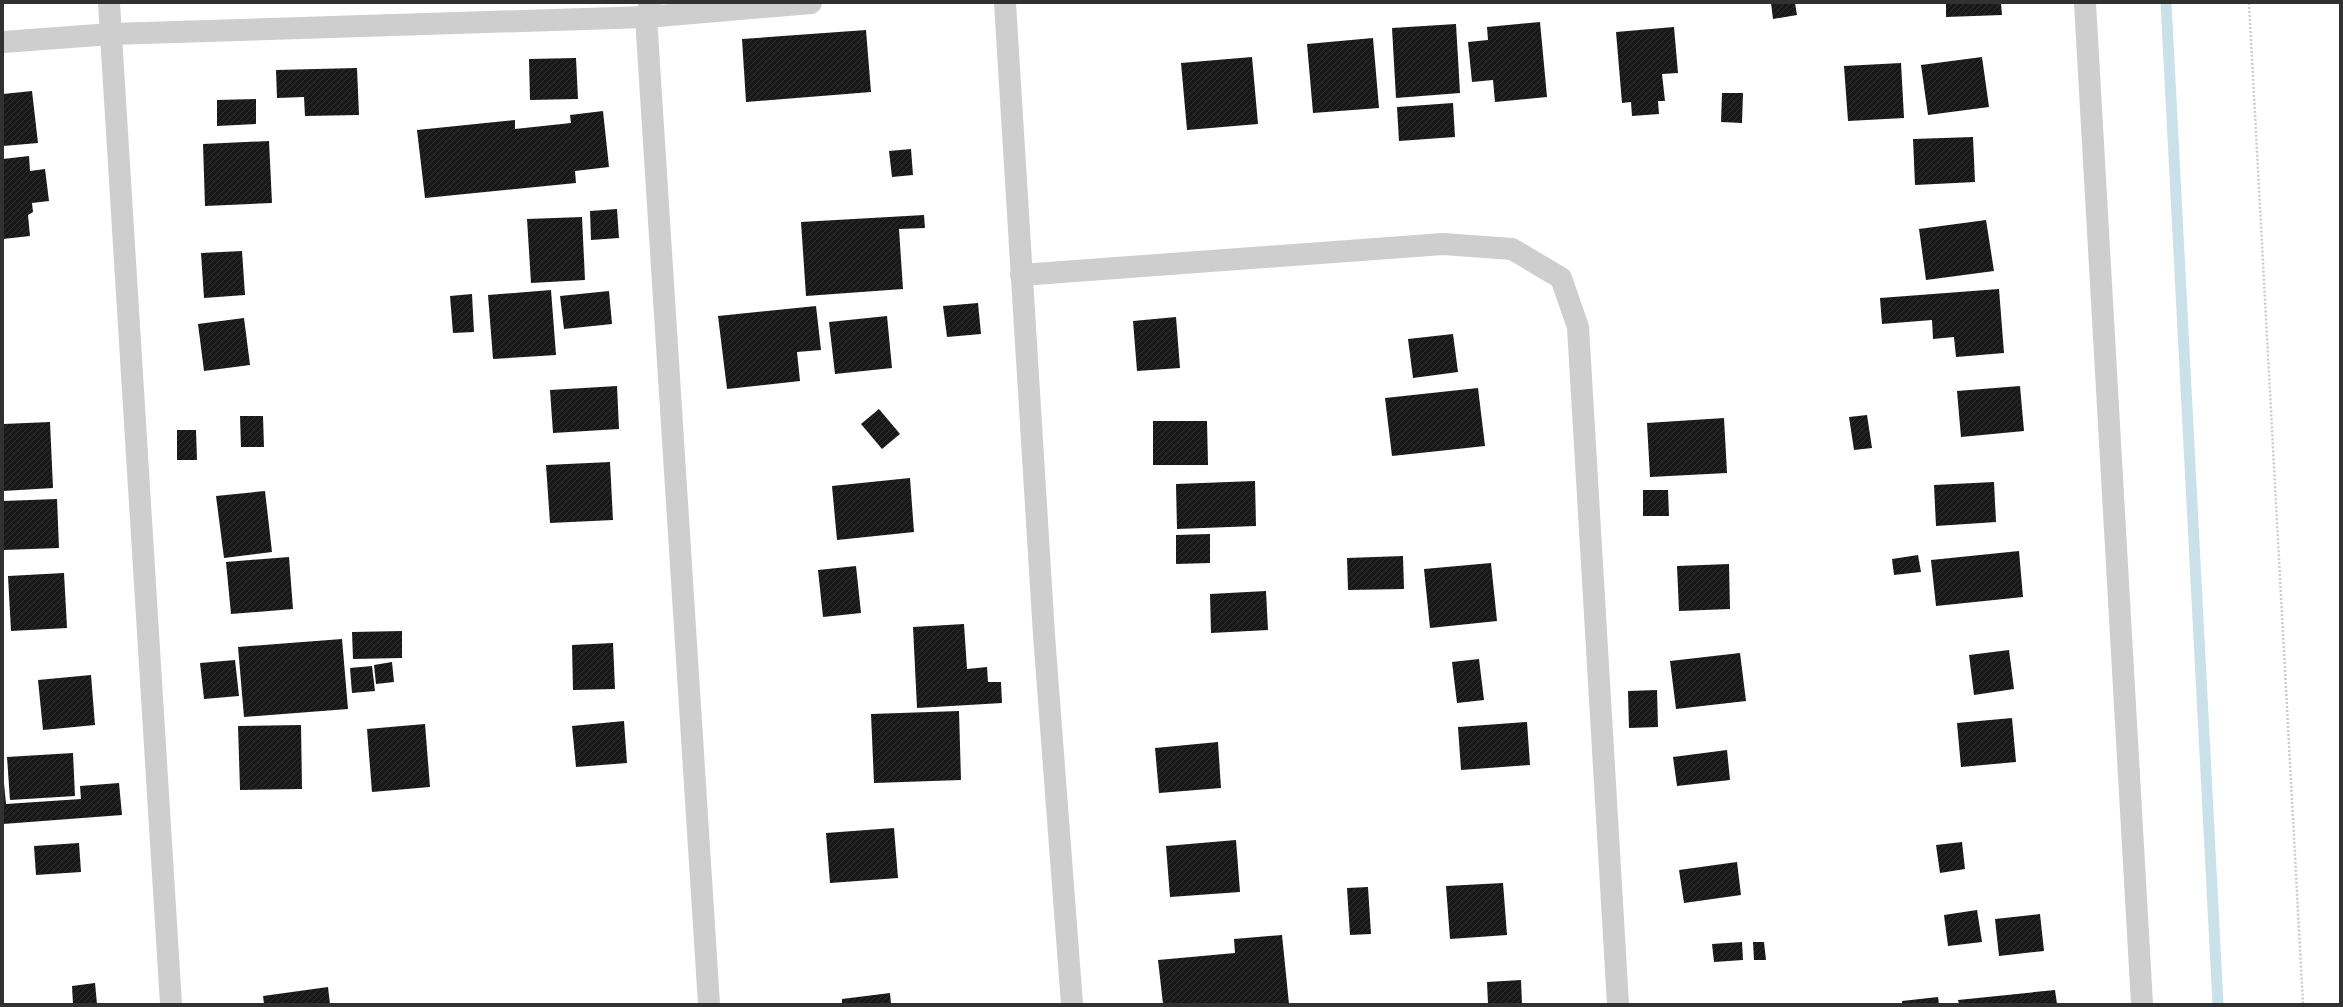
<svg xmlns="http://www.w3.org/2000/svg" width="2343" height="1007" viewBox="0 0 2343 1007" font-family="Helvetica,sans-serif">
  <defs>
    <pattern id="building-hatch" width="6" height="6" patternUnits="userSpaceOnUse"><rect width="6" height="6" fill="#181818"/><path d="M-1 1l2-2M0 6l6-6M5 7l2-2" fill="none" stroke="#313131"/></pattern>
  </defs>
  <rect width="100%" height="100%" fill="#fff"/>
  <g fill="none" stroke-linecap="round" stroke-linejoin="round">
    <polyline stroke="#cbe1ea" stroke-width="11" points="2166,3 2218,1004"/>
  </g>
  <g fill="url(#building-hatch)">
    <polygon points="1771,3 1795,3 1797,15 1773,19"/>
    <polygon points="1946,3 2001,3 2002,15 1946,17"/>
    <polygon points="1540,22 1547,97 1495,102 1493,80 1472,82 1468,42 1488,40 1487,27"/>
    <polygon points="1456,24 1460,93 1396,98 1392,28"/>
    <polygon points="1674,27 1678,73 1662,74 1665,101 1658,101 1659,114 1632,116 1631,102 1622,103 1616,32"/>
    <polygon points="866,30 871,92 746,102 742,39"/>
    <polygon points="1373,38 1379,108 1313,113 1307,44"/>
    <polygon points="1252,57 1258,124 1187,130 1181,63"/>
    <polygon points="1982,57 1989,107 1928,115 1921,65"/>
    <polygon points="576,58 578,99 530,100 529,59"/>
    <polygon points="1901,63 1904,118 1848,121 1844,66"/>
    <polygon points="357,68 359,115 305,116 304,97 277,98 276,70"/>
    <polygon points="32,91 38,143 3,146 3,94"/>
    <polygon points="1722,93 1743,93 1742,123 1721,122"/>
    <polygon points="256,99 256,124 217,126 217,100"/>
    <polygon points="1453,103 1455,137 1399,141 1397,107"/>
    <polygon points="603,111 609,167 575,171 576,183 425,198 417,130 515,120 515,129 571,123 570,115"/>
    <polygon points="1973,137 1975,182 1915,185 1913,139"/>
    <polygon points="269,141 272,203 205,206 203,144"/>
    <polygon points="911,149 913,175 892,177 889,151"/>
    <polygon points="29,156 30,171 45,169 49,201 32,203 33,212 28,215 30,236 3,239 3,159"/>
    <polygon points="617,209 619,238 591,240 590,211"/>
    <polygon points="924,215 925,228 899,229 903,289 806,296 801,222"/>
    <polygon points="582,217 585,280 531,283 527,219"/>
    <polygon points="1986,220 1994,271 1926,280 1919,229"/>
    <polygon points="242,251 245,295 204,298 201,253"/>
    <polygon points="1999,289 2004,353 1956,357 1954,337 1933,339 1932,320 1882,324 1880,298"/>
    <polygon points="551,290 556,355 493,359 488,295"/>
    <polygon points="609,291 612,324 564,329 560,296"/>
    <polygon points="472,294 474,332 453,333 450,296"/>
    <polygon points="978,303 981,334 947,337 943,306"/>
    <polygon points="816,306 821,350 797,352 800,381 727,389 718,316"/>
    <polygon points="887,316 892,368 835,374 829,322"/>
    <polygon points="1176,317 1180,368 1137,371 1133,321"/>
    <polygon points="244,318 250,365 204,371 198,324"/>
    <polygon points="1453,334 1458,372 1413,378 1408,339"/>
    <polygon points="617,386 619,429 553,433 550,390"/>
    <polygon points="2020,386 2024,431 1961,437 1957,391"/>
    <polygon points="1478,388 1485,446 1392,456 1385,398"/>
    <polygon points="879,409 900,434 882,449 861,424"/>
    <polygon points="1867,415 1872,448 1854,450 1849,417"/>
    <polygon points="240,416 263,416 264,447 241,447"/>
    <polygon points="1724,418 1727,473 1650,477 1647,423"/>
    <polygon points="1153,421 1207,421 1208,465 1153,465"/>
    <polygon points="50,422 53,488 3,491 3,424"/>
    <polygon points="177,430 196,430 197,460 177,460"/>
    <polygon points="610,462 613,520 550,523 546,465"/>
    <polygon points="910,478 914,532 837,540 832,486"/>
    <polygon points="1255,481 1256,526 1177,529 1176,484"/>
    <polygon points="1994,482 1996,522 1936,526 1934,485"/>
    <polygon points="1643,490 1668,490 1669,516 1643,516"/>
    <polygon points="265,491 272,552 224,558 216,496"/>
    <polygon points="57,499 59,548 3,550 3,501"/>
    <polygon points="1210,534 1210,563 1176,564 1176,535"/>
    <polygon points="2019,551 2023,597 1936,606 1931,560"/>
    <polygon points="1918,555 1921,572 1894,575 1892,559"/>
    <polygon points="1403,556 1404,589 1348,590 1347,558"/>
    <polygon points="289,557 293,609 231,614 226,562"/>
    <polygon points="1491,563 1497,621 1430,628 1424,569"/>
    <polygon points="1729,564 1730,609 1679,611 1677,566"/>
    <polygon points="856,566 861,613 823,617 818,570"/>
    <polygon points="64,573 67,628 11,631 8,576"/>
    <polygon points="1266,591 1268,630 1211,633 1210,594"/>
    <polygon points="964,624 967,669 987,667 988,682 1001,682 1002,703 917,708 913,627"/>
    <polygon points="402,631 402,658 353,659 352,632"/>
    <polygon points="342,639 348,709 244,717 238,647"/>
    <polygon points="613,643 615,689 573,690 572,645"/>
    <polygon points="2009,650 2014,689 1974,695 1969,655"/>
    <polygon points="1740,653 1746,701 1676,709 1670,661"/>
    <polygon points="1479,659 1484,700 1457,703 1452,662"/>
    <polygon points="235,660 239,696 204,699 200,663"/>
    <polygon points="392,662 394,682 376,684 374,665"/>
    <polygon points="372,666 375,691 352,693 350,668"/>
    <polygon points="91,675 95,725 43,730 38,680"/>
    <polygon points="1657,690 1658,727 1629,728 1628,691"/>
    <polygon points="959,711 961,780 874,783 871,714"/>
    <polygon points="2012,718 2016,762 1961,767 1957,723"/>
    <polygon points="624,721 627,763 576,767 572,726"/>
    <polygon points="1527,722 1530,765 1461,770 1458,727"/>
    <polygon points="425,724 430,787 372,792 367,729"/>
    <polygon points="301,725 302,789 240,790 238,726"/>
    <polygon points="1218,742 1221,788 1159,793 1155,748"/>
    <polygon points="1727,750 1730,780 1677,786 1673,757"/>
    <polygon points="73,753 75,796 10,800 7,757"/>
    <polygon points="3,773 6,804 81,799 80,786 119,783 122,815 3,824"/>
    <polygon points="894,828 898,878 830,883 826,833"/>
    <polygon points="1236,840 1240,892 1170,897 1166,846"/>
    <polygon points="1962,842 1965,869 1940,873 1936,845"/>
    <polygon points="79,843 81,872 36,875 34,846"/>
    <polygon points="1737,862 1741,895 1684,903 1679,870"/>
    <polygon points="1503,883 1507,935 1450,939 1446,886"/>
    <polygon points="1368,887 1371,934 1350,935 1347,888"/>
    <polygon points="1977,910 1982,942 1948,946 1944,915"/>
    <polygon points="2040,914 2044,951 1999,956 1995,919"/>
    <polygon points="1282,935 1289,1004 1163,1004 1158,960 1235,953 1234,939"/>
    <polygon points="1742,942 1743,960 1714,962 1712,944"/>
    <polygon points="1753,942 1764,942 1766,960 1754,960"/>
    <polygon points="1521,980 1522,1004 1488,1004 1487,982"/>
    <polygon points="95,983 97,1004 73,1004 72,986"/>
    <polygon points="328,987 330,1004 264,1004 263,996"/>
    <polygon points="2055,990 2057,1004 1959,1004 1958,1000"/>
    <polygon points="890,993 891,1004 842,1004 842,999"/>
    <polygon points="1938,997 1939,1004 1902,1004 1902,1001"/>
  </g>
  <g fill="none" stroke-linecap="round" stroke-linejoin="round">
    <polyline stroke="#cbcbcb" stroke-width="2.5" stroke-dasharray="2 2" stroke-linecap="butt" points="2249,3 2303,1004"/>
    <g stroke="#cecece" stroke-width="22">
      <polyline points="109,3 171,1004"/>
      <polyline points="650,3 646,17 709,1004"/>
      <polyline points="1005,3 1044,635 1072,1004"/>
      <polyline points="2085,3 2142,1004"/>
      <polyline points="3,42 111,34 646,17 811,3"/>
      <polyline points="1021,275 1443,244 1512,249 1561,278 1578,327 1618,1004"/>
    </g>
  </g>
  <rect width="2343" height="1007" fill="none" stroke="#313131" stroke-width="8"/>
</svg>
